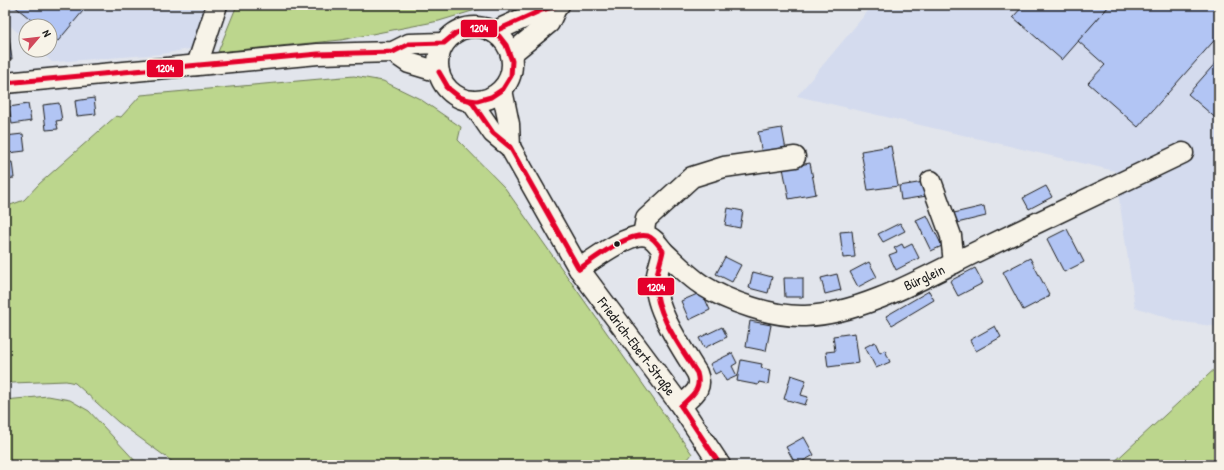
<svg xmlns="http://www.w3.org/2000/svg" width="1224" height="470" viewBox="0 0 1224 470" font-family="'Patrick Hand',sans-serif">
  <rect width="100%" height="100%" fill="#e2e5ec"/>
  <filter id="ink" filterUnits="userSpaceOnUse"><feTurbulence type="fractalNoise" baseFrequency=".025" numOctaves="2"/><feDisplacementMap in="SourceGraphic" scale="8" xChannelSelector="R" yChannelSelector="G"/><feConvolveMatrix kernelMatrix="1 2 1 2 8 2 1 2 1" color-interpolation-filters="sRGB"/></filter>
  <g filter="url(#ink)">
    <g fill="#d4dbee">
      <polygon points="5,5 227,5 211,47 194,48 162,54 55,62 52,62 38,50 50,50 50,26 26,26 26,40 5,21"/>
      <polygon points="873,5 1219,5 1219,327 1177,321 1135,307 1115,171 797,96"/>
    </g>
    <g fill="#bcd68d" stroke="#6c7954">
      <polygon points="237,5 492,5 439,21 341,40 218,52"/>
      <polygon points="354,76 383,81 420,99 461,127 458,140 505,188 692,454 683,465 177,465 118,422 75,383 66,381 12,383 5,382 5,207 24,200 39,184 116,116 121,117 141,95"/>
      <polygon points="1219,365 1219,465 1111,465"/>
      <polygon points="48,396 70,400 89,411 139,465 5,465 5,400"/>
    </g>
    <g fill="#b2c5f4" stroke="#1c1c1c">
      <polygon points="13,5 88,5 58,41 50,35 50,26 39,26"/>
      <polygon points="1024,5 1110,5 1062,60 1013,17"/>
      <polygon points="1110,5 1219,5 1219,35 1138,127 1088,83 1105,65 1078,41"/>
      <polygon points="9,37 12,59 5,59 5,38"/>
      <polygon points="1219,59 1219,121 1188,94"/>
      <polygon points="94,98 96,114 77,116 75,101"/>
      <polygon points="59,103 62,120 56,121 58,129 46,130 43,105"/>
      <polygon points="28,104 31,121 12,124 9,107"/>
      <polygon points="782,128 786,150 762,154 758,132"/>
      <polygon points="23,134 25,151 8,153 5,136"/>
      <polygon points="891,146 898,186 868,190 861,151"/>
      <polygon points="12,162 14,178 5,179 5,163"/>
      <polygon points="810,163 816,194 789,199 783,168"/>
      <polygon points="924,182 927,196 901,200 899,186"/>
      <polygon points="1046,186 1052,197 1029,209 1023,198"/>
      <polygon points="984,206 986,216 957,223 954,213"/>
      <polygon points="728,208 743,211 740,228 725,225"/>
      <polygon points="927,215 942,246 931,251 916,220"/>
      <polygon points="900,223 905,231 883,242 878,234"/>
      <polygon points="1067,229 1084,262 1064,272 1047,239"/>
      <polygon points="852,231 855,257 843,258 840,232"/>
      <polygon points="902,244 904,248 912,244 919,258 896,270 889,255 897,252 894,248"/>
      <polygon points="725,257 741,265 732,282 716,274"/>
      <polygon points="1030,258 1050,296 1023,310 1003,272"/>
      <polygon points="869,262 877,277 858,287 850,272"/>
      <polygon points="975,268 983,283 958,296 950,281"/>
      <polygon points="753,272 772,277 768,293 749,288"/>
      <polygon points="837,274 841,290 825,294 821,278"/>
      <polygon points="784,278 803,278 803,297 785,297"/>
      <polygon points="929,291 934,300 892,325 886,316"/>
      <polygon points="702,292 710,310 689,320 681,301"/>
      <polygon points="750,321 771,325 766,351 746,347"/>
      <polygon points="995,326 1001,337 976,351 970,340"/>
      <polygon points="722,327 727,337 704,348 699,338"/>
      <polygon points="855,333 859,363 828,367 826,352 835,351 833,336"/>
      <polygon points="875,342 880,353 885,350 890,362 876,368 865,347"/>
      <polygon points="732,353 737,363 732,366 737,376 726,381 721,371 715,374 710,364"/>
      <polygon points="741,360 762,364 761,368 770,370 768,384 759,382 758,385 737,381"/>
      <polygon points="791,375 806,380 801,395 808,397 805,405 784,399"/>
      <polygon points="804,437 814,455 796,465 786,447"/>
    </g>
    <g fill="none" stroke-linecap="round" stroke-linejoin="round">
      <defs>
        <g id="minor">
          <circle cx="475" cy="64" r="37"/>
          <polyline points="493,32 542,10 559,5"/>
          <polyline points="393,52 409,63 439,72"/>
          <polyline points="511,54 549,23 557,6"/>
          <polyline points="197,65 217,5"/>
          <polyline points="5,83 318,54 393,52 409,44 444,43"/>
          <polyline points="502,90 509,124 510,147"/>
          <polyline points="471,101 493,133 510,147 579,269 681,406 720,465"/>
          <polyline points="931,181 951,236 954,263"/>
          <polyline points="643,235 646,219 692,177 724,167 795,157"/>
          <path d="M663 251C675 262 687 275 702 285 729 302 772 317 805 316 862 314 925 277 976 252 1045 219 1114 186 1183 153"/>
          <path d="M579 269C592 260 632 231 647 236 654 238 659 246 663 251 661 261 657 271 656 281 653 307 683 350 697 373 704 390 692 395 681 406"/>
        </g>
      </defs>
      <use href="#minor" stroke="#1c1c1c" stroke-width="23"/>
      <use href="#minor" stroke="#f7f3e8" stroke-width="20"/>
      <defs>
        <g id="bus-1">
          <polyline points="464,29 479,28 493,32 542,10 559,5"/>
          <polyline points="5,83 318,54 393,52 409,44 444,43 456,33 471,28 486,29 499,36 506,45 512,61 511,76 503,89 491,97 477,101 462,99 449,89 439,72"/>
          <polyline points="446,87 457,96 471,101 493,133 510,147 579,269"/>
          <path d="M579 269C594 259 629 231 648 236 654 238 659 246 663 251 661 261 657 271 656 281 654 312 681 348 697 373 702 390 692 395 681 406"/>
          <polyline points="681,406 720,465"/>
        </g>
      </defs>
      <use href="#bus-1" stroke="#f7f3e8" stroke-width="8"/>
      <use href="#bus-1" stroke="#e4002b" stroke-width="5"/>
    </g>
  </g>
  <circle fill="#1c1c1c" stroke="#f7f3e8" stroke-width="1.5" cx="617" cy="244" r="3.5"/>
  <g text-anchor="middle" dominant-baseline="central" stroke-width="3.5" stroke-linejoin="round" paint-order="stroke">
    <g font-size="14" fill="#1c1c1c" stroke="#f7f3e8">
      <text transform="translate(924 277) rotate(-25)">Bürglein</text>
      <text transform="translate(637 346) rotate(53)">Friedrich-Ebert-Straße</text>
    </g>
  </g>
  <g stroke="#f7f3e8" stroke-width="1.5">
    <rect x="460" y="19" width="38" height="19" rx="4" fill="#e4002b"/>
    <rect x="146" y="59" width="38" height="19" rx="4" fill="#e4002b"/>
    <rect x="637" y="277" width="38" height="19" rx="4" fill="#e4002b"/>
  </g>
  <g font-size="11" text-anchor="middle" font-weight="bold" fill="#fff">
    <text x="479" y="32">1204</text>
    <text x="165" y="72">1204</text>
    <text x="656" y="291">1204</text>
  </g>
  <rect width="1224" height="470" fill="none" stroke="#f7f3e8" stroke-width="20"/>
  <rect x="10" y="10" width="1204" height="450" fill="none" stroke="#1c1c1c" stroke-width="1.5" filter="url(#ink)"/>
  <g transform="translate(38 38) rotate(62)"><circle r="19" fill="#f7f3e8" stroke="#9f9d96"/>
  <path d="M0-3L7 15L0 10L-7 15Z" fill="#d1495b"/>
  <text y="-6" font-size="11" font-weight="bold" text-anchor="middle" fill="#1c1c1c">N</text>
  </g>
</svg>
